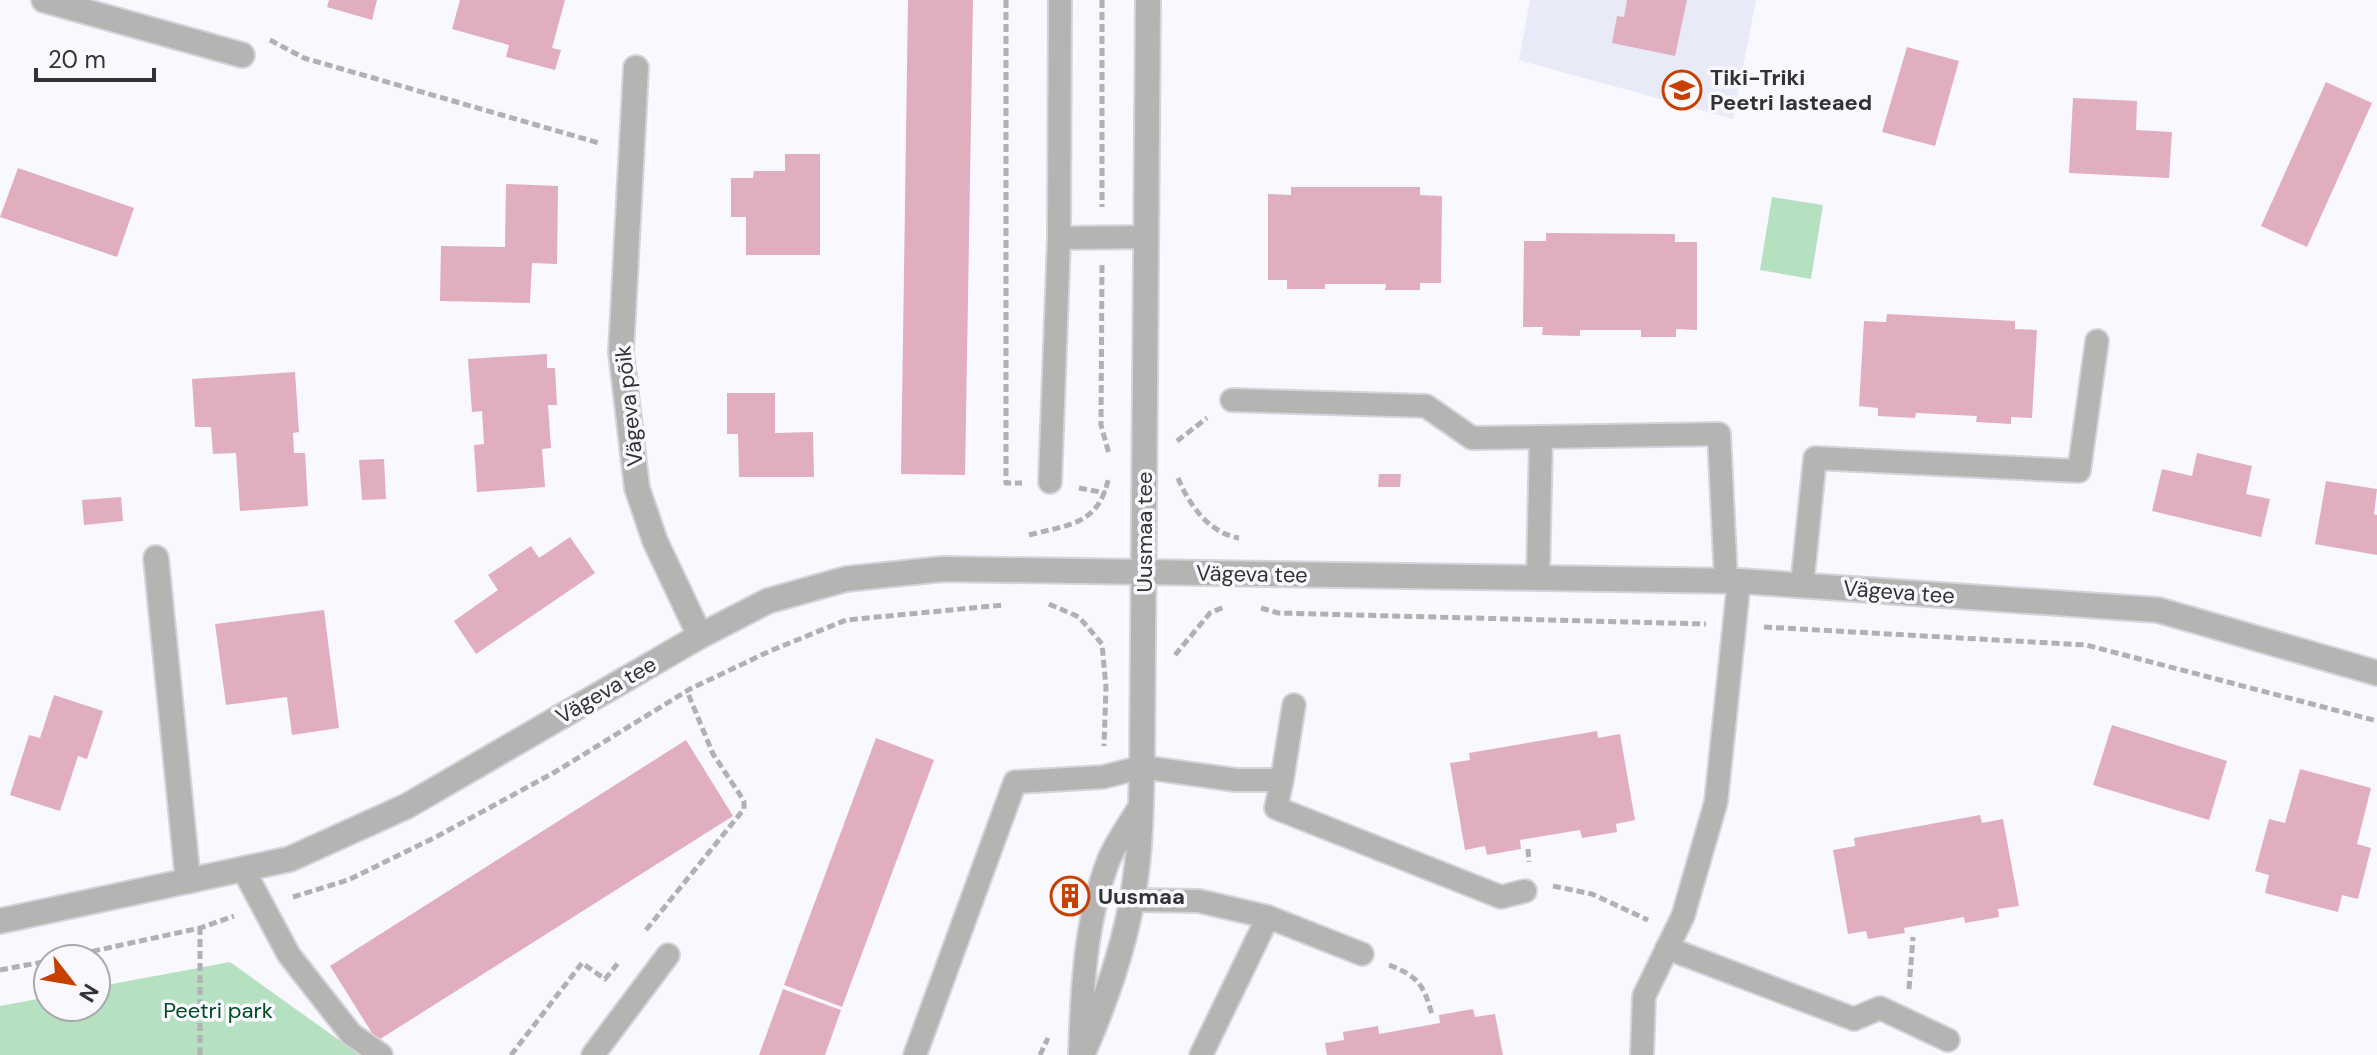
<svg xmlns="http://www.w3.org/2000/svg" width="2377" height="1055" viewBox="0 0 2377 1055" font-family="'DM Sans',sans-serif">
  <rect width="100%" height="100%" fill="#f8f8fe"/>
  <polygon fill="#e9eaf7" points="1530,0 1756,0 1733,119 1519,60"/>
  <g fill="#b6e1c1">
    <polygon points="1772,197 1823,205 1811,279 1760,270"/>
    <polygon points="230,962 360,1055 0,1055 0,1006 48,997 48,1007 96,1007 96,987"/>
  </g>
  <g fill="#e1aec0">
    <polygon points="329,0 377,0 372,20 327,7"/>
    <polygon points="460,0 565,0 552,48 561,50 555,70 506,57 509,45 452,29"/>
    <polygon points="908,0 973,0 965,475 901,474"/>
    <polygon points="1627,0 1687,0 1675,56 1612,43 1617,16 1624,17"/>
    <polygon points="1907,47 1959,61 1935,146 1882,132"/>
    <polygon points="2326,82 2372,103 2307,247 2261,226"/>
    <polygon points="2073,98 2137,101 2136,130 2172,132 2169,178 2069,173"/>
    <polygon points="785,154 820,154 820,255 746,255 746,217 731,217 731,178 753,178 754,171 785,171"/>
    <polygon points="18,168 134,208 117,257 0,217"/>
    <polygon points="506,184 558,186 557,264 532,263 530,303 440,301 441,246 505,247"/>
    <polygon points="1291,187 1420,187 1420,195 1442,196 1441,283 1420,283 1420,290 1385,290 1386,284 1325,284 1325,289 1287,289 1287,280 1268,280 1268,194 1291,195"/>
    <polygon points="1546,233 1675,234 1675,242 1697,242 1697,330 1676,329 1676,337 1641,337 1641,330 1580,330 1580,336 1542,335 1543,327 1523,327 1524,241 1546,241"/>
    <polygon points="1887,314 2015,321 2015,329 2037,330 2032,418 2011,417 2011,424 1976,422 1977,416 1916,413 1915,418 1878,416 1878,408 1859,406 1864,321 1886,322"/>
    <polygon points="547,354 547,368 555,368 557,405 548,405 551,448 542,449 545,487 477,492 474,445 484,444 482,411 472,412 468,359"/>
    <polygon points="295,372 299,432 293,433 294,453 305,453 308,506 240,511 236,453 213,454 211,427 195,427 192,379"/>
    <polygon points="727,393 775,393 775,433 813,432 814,477 739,477 738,434 727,434"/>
    <polygon points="2197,453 2252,466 2246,494 2270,499 2261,537 2152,511 2162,469 2192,476"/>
    <polygon points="384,459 386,499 362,500 359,460"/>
    <polygon points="1379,474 1401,474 1400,487 1378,487"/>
    <polygon points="2326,481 2377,489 2374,514 2377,515 2377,555 2315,544"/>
    <polygon points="121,497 123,521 84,525 82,500"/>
    <polygon points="570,537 595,573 476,654 454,621 498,590 488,575 531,546 539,558"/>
    <polygon points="324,610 339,728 292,735 287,697 226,705 215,624"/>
    <polygon points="54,695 103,711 87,759 78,756 60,811 10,795 29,735 40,738"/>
    <polygon points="2112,725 2227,761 2209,820 2093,785"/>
    <polygon points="1597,731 1598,738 1620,734 1635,820 1616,824 1617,832 1582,838 1580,830 1520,840 1521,849 1487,855 1485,846 1465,850 1450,763 1470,760 1469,753"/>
    <polygon points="876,738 934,760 842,1007 784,985"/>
    <polygon points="686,740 733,816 377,1041 330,966"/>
    <polygon points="2300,769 2371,788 2357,844 2371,848 2358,899 2342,895 2338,912 2265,893 2269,875 2255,871 2269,819 2285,823"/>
    <polygon points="1980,815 1982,823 2003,819 2019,906 1998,909 1999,917 1965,923 1964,917 1904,928 1905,933 1868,939 1866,931 1848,934 1833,850 1855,846 1854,838"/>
    <polygon points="1068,883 1077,885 1072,908 1062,906"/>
    <polygon points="783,989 841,1010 825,1055 759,1055"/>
    <polygon points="1473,1009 1475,1017 1495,1014 1503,1055 1327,1055 1325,1043 1344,1040 1343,1032 1378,1026 1379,1034 1440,1023 1439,1015"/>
  </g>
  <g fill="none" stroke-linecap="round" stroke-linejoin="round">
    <defs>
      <g id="lane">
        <polyline points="1059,238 1060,0"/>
        <polyline points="1232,400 1426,406 1472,438 1541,437"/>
        <polyline points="1050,482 1059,238 1147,237"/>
        <polyline points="1538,578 1541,437 1719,434 1726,581"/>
        <polyline points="1802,585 1815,458 2079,471 2097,341"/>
        <polyline points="1282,780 1294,705"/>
        <polyline points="243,869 289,955 351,1034 381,1055"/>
        <polyline points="1133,900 1199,901 1268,917 1362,954"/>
        <polyline points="1667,948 1854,1019 1880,1008 1948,1040"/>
        <polyline points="593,1055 668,955"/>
        <polyline points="915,1055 1015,782 1103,777 1142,767 1236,780 1282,780 1276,808 1501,897 1525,891"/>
        <path d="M1080 1055C1082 989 1085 921 1109 859 1117 841 1130 823 1140 806"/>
        <polyline points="1201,1055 1268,917"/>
        <polyline points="1642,1055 1644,996 1683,916 1716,802 1739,581"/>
      </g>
      <g id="street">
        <polyline points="44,0 242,55"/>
        <polyline points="636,68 621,352 637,488 655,541 700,636"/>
        <polyline points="156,558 188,881"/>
        <polyline points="0,921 290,859 407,806 700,636 768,601 846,579 943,569 1739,581 2158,610 2377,673"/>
        <path d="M1082 1055C1109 994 1130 932 1137 866 1141 833 1141 800 1142 767L1148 0"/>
      </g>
    </defs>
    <use href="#lane" stroke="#d4d4da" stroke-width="26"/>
    <use href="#street" stroke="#d4d4da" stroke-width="28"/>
    <g stroke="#b0b0b5" stroke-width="5" stroke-dasharray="8 4" stroke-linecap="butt">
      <polyline points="1006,0 1006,483 1022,483"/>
      <polyline points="1102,0 1102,207"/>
      <polyline points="270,40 304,58 599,143"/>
      <polyline points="1102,265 1101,425 1109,454"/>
      <polyline points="1177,441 1207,418"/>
      <path d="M1178 478C1189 505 1209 533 1239 538"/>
      <polyline points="1079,488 1106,493"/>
      <path d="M1029 535C1071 524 1099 525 1109 476"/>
      <polyline points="1049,604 1079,617 1102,644 1106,687 1104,746"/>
      <polyline points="1261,608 1278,613 1706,624"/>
      <polyline points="1764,627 2086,645 2377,721"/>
      <polyline points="1175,655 1210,613 1224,607"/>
      <polyline points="1528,849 1529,862"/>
      <polyline points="1553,886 1592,894 1648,920"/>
      <polyline points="293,897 348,880 436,837 555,772 690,689 770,651 846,620 1003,605"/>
      <polyline points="646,930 744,809 744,801 713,754 687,691"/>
      <polyline points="57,959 200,928 234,916"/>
      <path d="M1389 965C1418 976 1424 985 1432 1015"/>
      <polyline points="0,970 48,961"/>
      <polyline points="1909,989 1913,937"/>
      <polyline points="200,1055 200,928"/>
      <polyline points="511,1055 582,963 605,979 619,962"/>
      <polyline points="1040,1055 1048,1038"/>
    </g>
    <use href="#lane" stroke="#b6b3b3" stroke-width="22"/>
    <use href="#street" stroke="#b6b3b3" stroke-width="24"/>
  </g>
  <defs>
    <symbol id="school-ring" viewBox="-11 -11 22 22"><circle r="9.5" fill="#f8f8fe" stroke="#c74000" stroke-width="1.5"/><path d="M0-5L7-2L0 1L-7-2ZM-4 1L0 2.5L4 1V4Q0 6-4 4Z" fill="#c74000"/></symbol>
    <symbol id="building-ring" viewBox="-11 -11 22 22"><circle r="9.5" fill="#f8f8fe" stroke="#c74000" stroke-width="1.5"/><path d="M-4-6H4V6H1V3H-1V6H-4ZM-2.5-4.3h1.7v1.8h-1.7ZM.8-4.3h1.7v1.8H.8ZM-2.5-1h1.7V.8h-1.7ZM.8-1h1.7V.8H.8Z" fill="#c74000"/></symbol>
  </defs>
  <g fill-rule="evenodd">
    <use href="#school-ring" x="1660" y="68" width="44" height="44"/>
    <use href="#building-ring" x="1048" y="874" width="44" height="44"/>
  </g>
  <g text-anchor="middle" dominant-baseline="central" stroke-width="7" stroke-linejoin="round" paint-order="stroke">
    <g font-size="22" font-weight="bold" fill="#313234" stroke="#f8f8fe" text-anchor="start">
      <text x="1710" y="77">Tiki-Triki<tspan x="1710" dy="25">Peetri lasteaed</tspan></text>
      <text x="1098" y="896">Uusmaa</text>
    </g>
    <g font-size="22" fill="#313234" stroke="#f8f8fe">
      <text transform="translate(629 406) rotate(-96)">Vägeva põik</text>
      <text transform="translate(1144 532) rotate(-90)">Uusmaa tee</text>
      <text transform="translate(1252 574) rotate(1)">Vägeva tee</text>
      <text transform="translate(1899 592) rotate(4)">Vägeva tee</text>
      <text transform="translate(606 690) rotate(-30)">Vägeva tee</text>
    </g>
    <g font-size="22" fill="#004a22" stroke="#f8f8fe">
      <text x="218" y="1010">Peetri park</text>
    </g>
  </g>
  <g transform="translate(72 983) rotate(121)"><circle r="38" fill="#f8f8fe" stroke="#a8a9ad" stroke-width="2"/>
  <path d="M0-6L14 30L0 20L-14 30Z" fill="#c74000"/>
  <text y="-12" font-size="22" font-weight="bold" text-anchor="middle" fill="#313234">N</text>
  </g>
  <path d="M36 68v12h118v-12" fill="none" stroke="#313234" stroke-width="4"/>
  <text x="48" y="68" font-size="24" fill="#313234" stroke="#f8f8fe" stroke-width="6" paint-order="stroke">20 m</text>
</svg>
